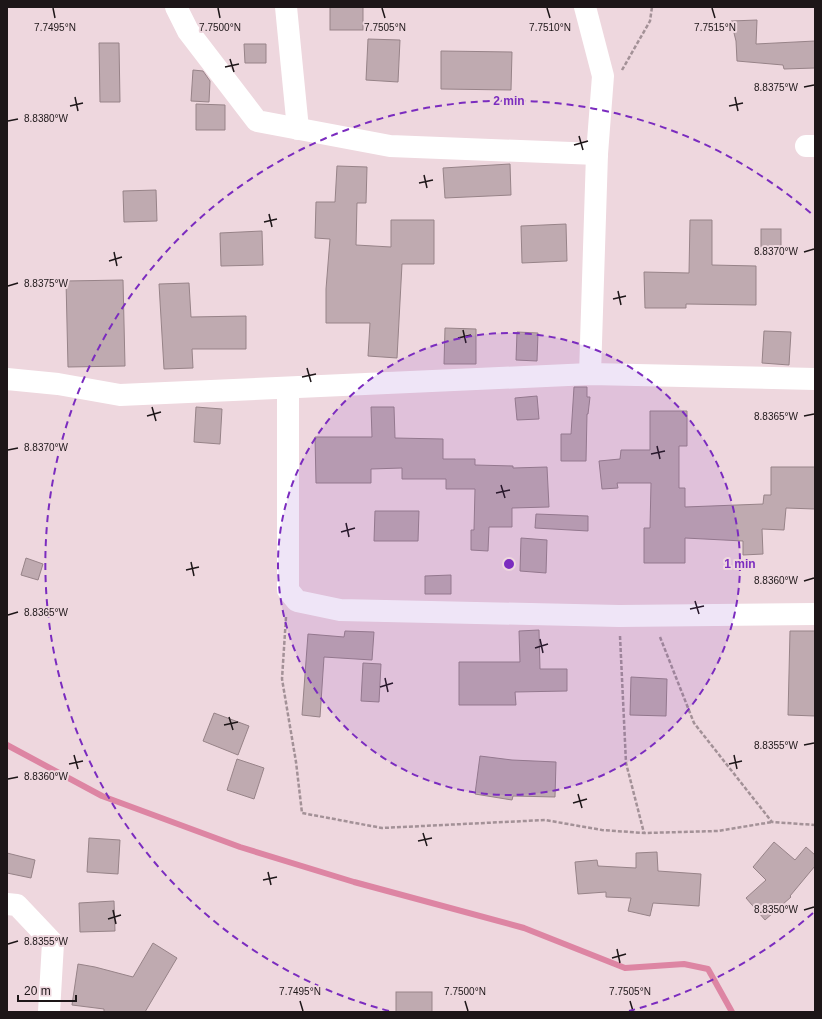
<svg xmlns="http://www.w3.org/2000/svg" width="822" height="1019" viewBox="0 0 822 1019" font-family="Helvetica,sans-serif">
  <rect width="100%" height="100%" fill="#eed7de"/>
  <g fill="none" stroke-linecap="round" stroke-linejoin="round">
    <polyline stroke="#dd85a3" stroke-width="6" points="7,745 102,796 240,847 354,882 524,928 625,968 684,964 708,969 732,1012"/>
  </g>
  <g fill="#bfaab0" stroke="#978388">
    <rect x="330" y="7" width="33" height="23"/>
    <polygon points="757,20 756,44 815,41 815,68 784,69 783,65 737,61 736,41 731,21"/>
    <polygon points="368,39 400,40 398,82 366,80"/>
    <polygon points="99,43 119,43 120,102 100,102"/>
    <polygon points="244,44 266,44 266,63 245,63"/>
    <polygon points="441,51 512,52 511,90 441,89"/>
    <polygon points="193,70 203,71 210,81 209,102 191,101"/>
    <polygon points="196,104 225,105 225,130 196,130"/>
    <polygon points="510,164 511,195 445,198 443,168"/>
    <polygon points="337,166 367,167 366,203 357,203 356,245 391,247 391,220 434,220 434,264 402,264 397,358 368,356 370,323 326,323 326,289 330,239 315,238 316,202 335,202"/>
    <polygon points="156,190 157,221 124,222 123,191"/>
    <polygon points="690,220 712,220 712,265 756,266 756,305 686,304 686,308 645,308 644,272 689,273"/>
    <polygon points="566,224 567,261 522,263 521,226"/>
    <rect x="761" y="229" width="20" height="25"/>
    <polygon points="262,231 263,265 221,266 220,233"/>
    <polygon points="123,280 125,366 68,367 66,281"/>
    <polygon points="189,283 191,317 246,316 246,349 192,349 193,368 164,369 159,284"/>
    <polygon points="445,328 476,329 476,364 444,364"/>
    <polygon points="764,331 791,332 789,365 762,363"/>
    <polygon points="517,332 538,333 537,361 516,360"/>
    <polygon points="574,387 587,387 587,397 590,397 588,414 587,414 586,461 561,461 561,434 571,434"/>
    <polygon points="537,396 539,419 517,420 515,398"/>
    <polygon points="196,407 222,409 220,444 194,442"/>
    <polygon points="371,407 394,407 395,438 443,439 443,459 475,459 475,465 513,466 513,468 547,467 549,507 512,508 512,527 489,527 488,551 471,550 471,530 474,530 475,489 446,489 446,479 402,479 402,468 371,469 371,483 316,483 315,437 372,437"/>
    <polygon points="650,411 687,411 687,446 679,446 679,488 685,488 685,507 763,504 764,495 771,495 771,467 815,467 815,509 786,508 784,530 762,529 763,554 743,555 743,541 685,538 685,563 644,563 644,528 650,528 651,483 617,483 618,488 602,489 599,461 620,459 621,450 650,450"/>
    <polygon points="375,511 419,511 418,541 374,541"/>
    <polygon points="536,514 588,516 588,531 535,528"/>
    <polygon points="521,538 547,540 546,573 520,571"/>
    <polygon points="26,558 43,564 38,580 21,575"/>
    <polygon points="451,575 451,594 425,594 425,576"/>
    <polygon points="539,630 540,669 567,669 567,691 515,692 516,705 459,705 459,662 520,662 519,631"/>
    <polygon points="345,631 374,632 372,660 324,657 320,717 302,715 308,634 344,637"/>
    <polygon points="790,631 815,631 815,716 788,715"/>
    <polygon points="363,663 381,664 379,702 361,701"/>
    <polygon points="631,677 667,679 666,716 630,715"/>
    <polygon points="214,713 249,726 238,755 203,741"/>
    <polygon points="480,756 512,760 556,762 555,797 513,796 512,800 475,794"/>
    <polygon points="237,759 264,768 254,799 227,790"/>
    <polygon points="89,838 120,840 118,874 87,872"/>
    <polygon points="774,842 795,860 806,847 815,855 815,866 790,896 791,897 765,920 746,898 766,880 753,867"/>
    <polygon points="657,852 658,871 701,874 699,906 653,903 650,916 628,911 631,898 606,897 606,892 578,894 575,862 597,860 598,866 636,868 636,853"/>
    <polygon points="7,853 35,860 31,878 7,873"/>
    <polygon points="114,901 115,931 80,932 79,903"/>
    <polygon points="153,943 177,958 145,1012 104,1012 104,1009 72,1005 78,964 95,967 133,977"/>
    <rect x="396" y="992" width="36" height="20"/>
  </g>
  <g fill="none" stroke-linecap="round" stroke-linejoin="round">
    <g stroke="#a39197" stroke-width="2.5" stroke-dasharray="4 2" stroke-linecap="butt">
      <polyline points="622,70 650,21 652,7"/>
      <polyline points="286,617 282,679 296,762 302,813 382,828 545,820 602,830 644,833 718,831 772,822"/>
      <polyline points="620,636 626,763 644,833"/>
      <polyline points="660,637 694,723 772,822 815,825"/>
    </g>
    <g stroke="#fff" stroke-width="22">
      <polyline points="176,7 188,31 257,121 390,146 597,154"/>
      <polyline points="286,7 298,129"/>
      <polyline points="585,7 603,76 597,154 590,374"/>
      <polyline points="806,146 815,146"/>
      <polyline points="7,379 58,384 120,395 590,374 815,379"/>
      <polyline points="288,388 288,590 297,601 340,610 619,616 815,614"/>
      <polyline points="7,904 17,905 53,943 49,1012"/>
    </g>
  </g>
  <path fill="none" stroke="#1d1618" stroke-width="1.5" d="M53 8 55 18M218 8 220 18M382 8 385 18M547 8 550 18M712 8 715 18M230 59 234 72M225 67 239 64M804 87 814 85M75 97 78 111M735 97 738 111M70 106 83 103M729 106 743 103M8 121 18 119M579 136 583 150M574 145 588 141M424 175 427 188M419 183 433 180M269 214 272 227M264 222 277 219M114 252 117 266M804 252 814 249M109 261 122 257M8 286 18 283M618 291 621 305M613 299 626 296M463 330 466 343M458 338 471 335M307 368 311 382M302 377 316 374M152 407 156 421M147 416 161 412M804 416 814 414M657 446 660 459M8 450 18 448M651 454 665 451M501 485 505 498M496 493 510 490M346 523 349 537M341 532 355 528M191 562 194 576M186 570 199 567M804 581 814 578M695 601 699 614M690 609 704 606M8 615 18 612M540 639 543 653M535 648 548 644M385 678 388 692M380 687 393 683M229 717 233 730M224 725 238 722M804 745 814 743M74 755 78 769M734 755 737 769M69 764 83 761M729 764 742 761M8 779 18 777M578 794 582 808M573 803 587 799M423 833 427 846M418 841 432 838M268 872 271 885M263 880 277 877M113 910 116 924M804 910 814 907M108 919 121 915M8 944 18 941M617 949 620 963M612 958 626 954M300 1001 303 1011M465 1001 468 1011M630 1001 633 1011"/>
  <circle cx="509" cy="564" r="231" fill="#7b2cbf" fill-opacity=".12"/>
  <g fill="none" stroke="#7b2cbf" stroke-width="2" stroke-dasharray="7 5">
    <circle cx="509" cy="564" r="231"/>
    <path d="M813 913A463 463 0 0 1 629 1011M389 1011A463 463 0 1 1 813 215"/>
  </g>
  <g font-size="10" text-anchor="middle" fill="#1d1618" stroke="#eed7de" stroke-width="4" stroke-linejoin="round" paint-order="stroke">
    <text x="55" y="31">7.7495°N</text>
    <text x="220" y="31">7.7500°N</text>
    <text x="385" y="31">7.7505°N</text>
    <text x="550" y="31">7.7510°N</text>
    <text x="715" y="31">7.7515°N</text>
    <text x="776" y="91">8.8375°W</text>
    <text x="46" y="122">8.8380°W</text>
    <text x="776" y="255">8.8370°W</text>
    <text x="46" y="287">8.8375°W</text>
    <text x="776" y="420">8.8365°W</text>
    <text x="46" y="451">8.8370°W</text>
    <text x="776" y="584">8.8360°W</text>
    <text x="46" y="616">8.8365°W</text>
    <text x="776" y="749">8.8355°W</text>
    <text x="46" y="780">8.8360°W</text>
    <text x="776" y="913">8.8350°W</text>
    <text x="46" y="945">8.8355°W</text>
    <text x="300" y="995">7.7495°N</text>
    <text x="465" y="995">7.7500°N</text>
    <text x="630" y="995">7.7505°N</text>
  </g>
  <circle cx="509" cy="564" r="6" fill="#7b2cbf" stroke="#eed7de" stroke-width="2"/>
  <g font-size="12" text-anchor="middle" font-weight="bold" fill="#7b2cbf" stroke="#eed7de" stroke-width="4" stroke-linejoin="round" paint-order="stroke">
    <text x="509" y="105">2 min</text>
    <text x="740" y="568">1 min</text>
  </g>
  <rect width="822" height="1019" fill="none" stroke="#1d1618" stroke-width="16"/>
  <path d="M18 995v6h58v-6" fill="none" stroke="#1d1618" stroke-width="2"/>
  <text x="24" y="995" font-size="12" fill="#1d1618" stroke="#eed7de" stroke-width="3" paint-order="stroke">20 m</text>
</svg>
